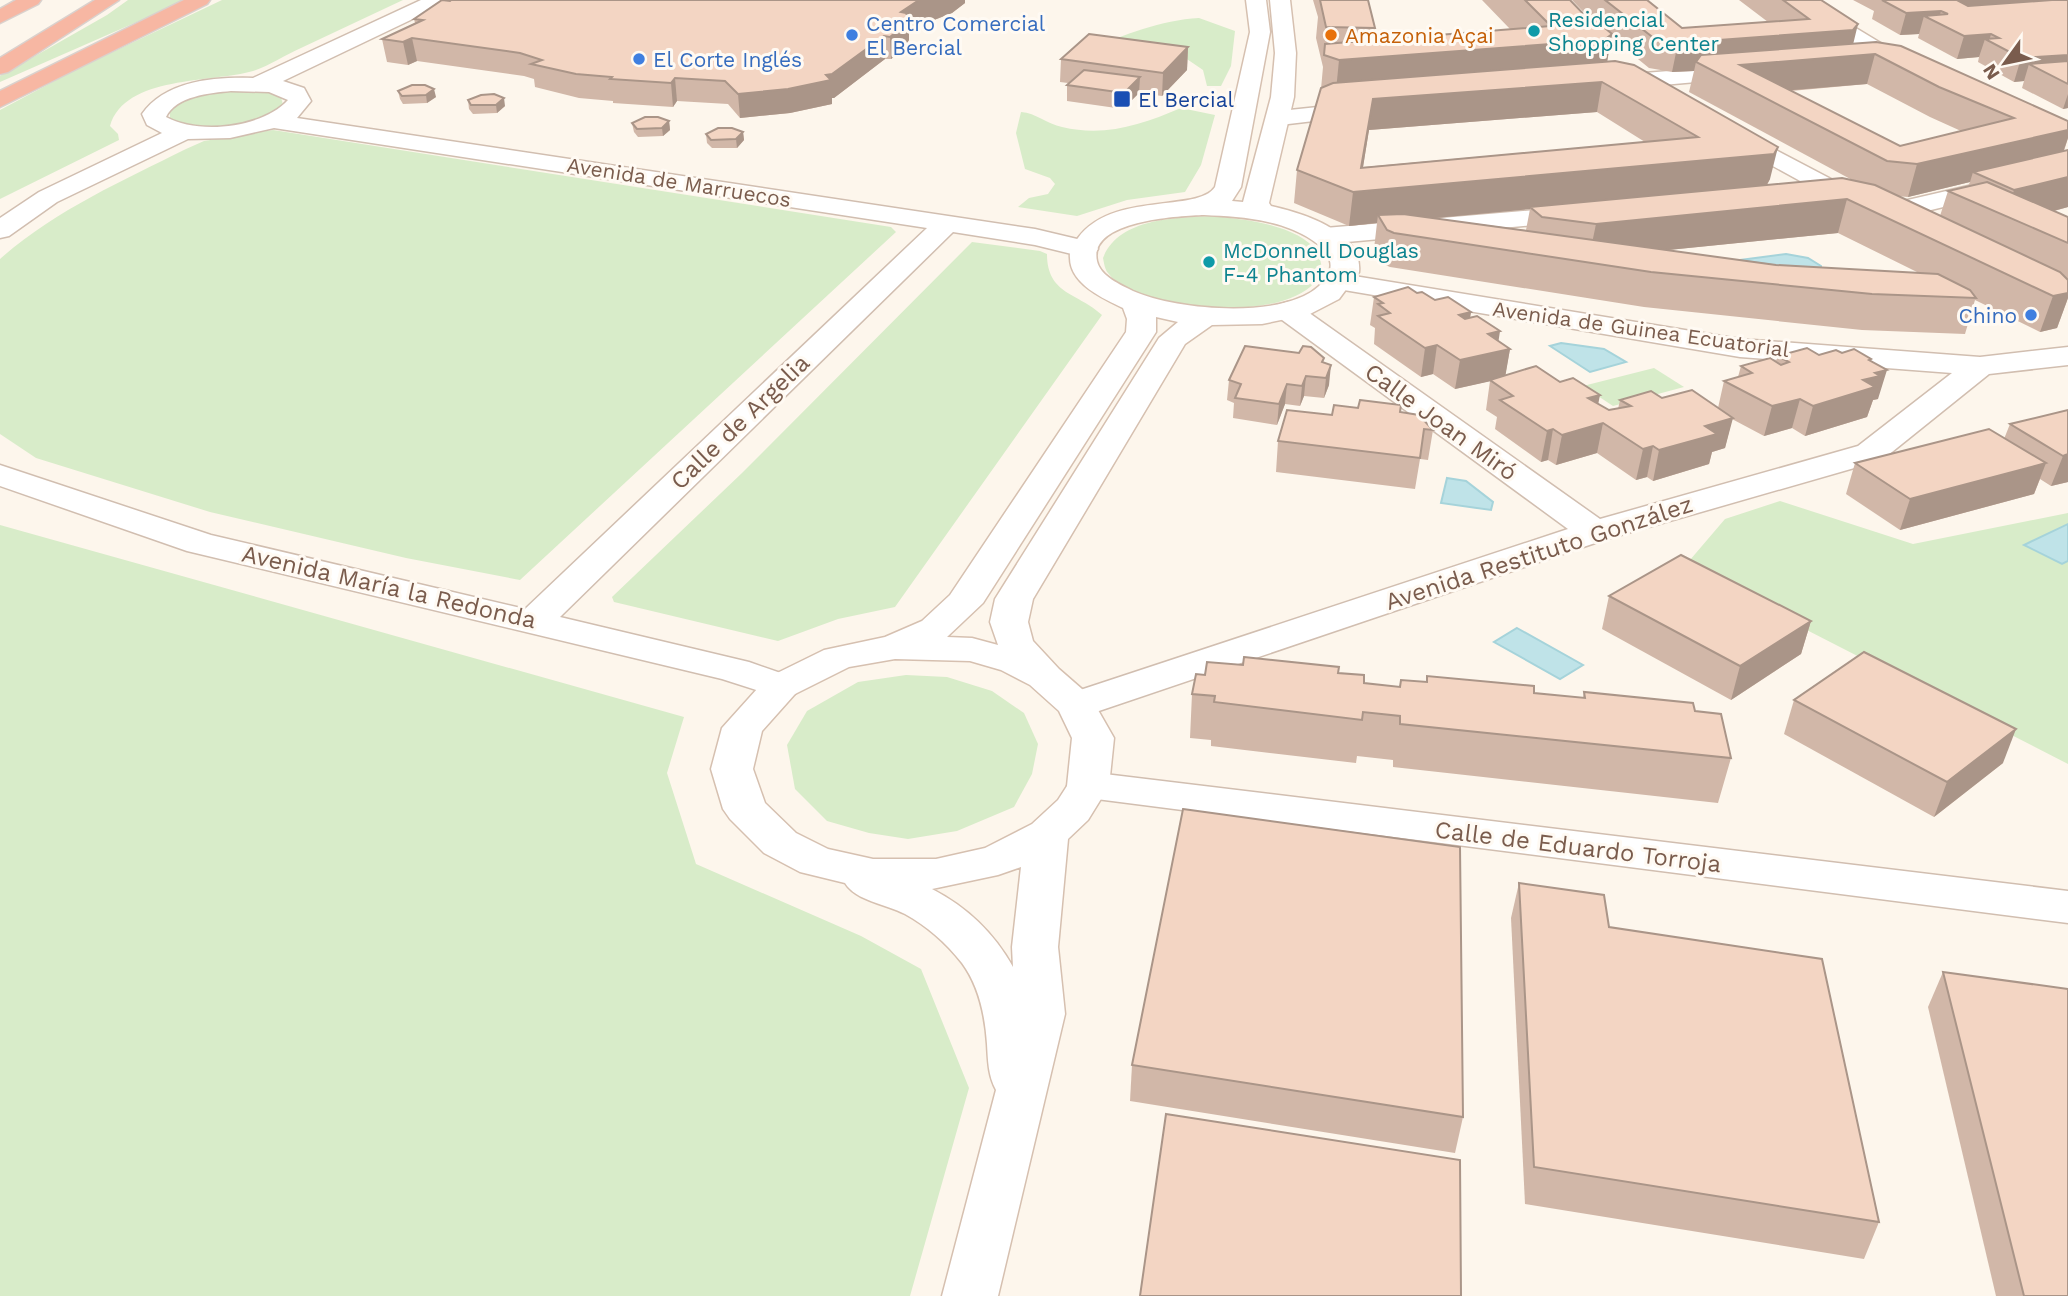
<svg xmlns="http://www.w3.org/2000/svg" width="2068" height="1296" viewBox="0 0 2068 1296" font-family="'Work Sans',sans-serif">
  <rect width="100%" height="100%" fill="#fdf6ec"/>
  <g fill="#d8ecc9">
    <polygon points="128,0 187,0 0,82 0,76 107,15"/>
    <path d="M222 0H403C369 16 335 32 301 48 285 55 269 66 253 71 212 83 125 75 110 126L118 134 119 140 0 199V110L79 68Z"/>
    <path d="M1199 18 1235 31 1231 66 1221 86H1207L1203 70 1181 55 1090 49C1124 35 1161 20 1199 18Z"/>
    <path d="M223 90 265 91 281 97 283 105C260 125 196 138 170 118V111L185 100Z"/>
    <path d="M1181 108 1215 115 1201 165 1185 192 1127 200 1077 216 1018 207 1029 198 1048 194 1055 184 1050 178 1025 169 1016 133 1021 112C1036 113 1047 124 1062 127 1105 137 1141 125 1181 108Z"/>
    <path d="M273 130 891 227 896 232 520 580 406 558 210 512 36 458 0 434V259C54 211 122 181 186 149L204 141Z"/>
    <path d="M1211 216C1242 219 1299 224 1318 253 1320 257 1321 264 1322 269 1320 273 1317 279 1314 283 1280 322 1139 314 1108 273 1105 270 1104 263 1103 258 1119 218 1174 218 1211 216Z"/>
    <path d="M972 242 1040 251 1047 254C1047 295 1079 293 1102 315L895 607 838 619 778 641 614 602 612 597 742 473Z"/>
    <polygon points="1654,368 1684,387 1613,406 1583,386"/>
    <polygon points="1780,501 1913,544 2068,513 2068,764 1684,567 1725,519"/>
    <polygon points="0,525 684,717 667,773 696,864 861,936 921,969 969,1088 910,1296 0,1296"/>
    <polygon points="906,675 947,677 992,691 1024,713 1038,744 1032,774 1014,807 957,831 908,839 869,833 827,821 795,789 787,745 807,711 858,682"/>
  </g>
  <g fill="#bfe3e8" stroke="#a5d3da" stroke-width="2">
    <polygon points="1786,254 1808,258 1821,266 1821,272 1740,260"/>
    <polygon points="1561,343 1604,349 1626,362 1590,372 1550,346"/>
    <polygon points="1447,478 1466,481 1493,502 1491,510 1441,503"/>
    <polygon points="2068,524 2068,561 2062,564 2024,545"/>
    <polygon points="1517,628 1583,665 1560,679 1494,642"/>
  </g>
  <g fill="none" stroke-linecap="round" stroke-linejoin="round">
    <defs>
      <g id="street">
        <path d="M421 0H447L444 4 283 81 304 88 311 101 297 118 1035 229 1094 243 1098 249 1094 255 1084 257 1035 245 953 232 560 617 749 662 795 678 801 686 795 694 781 698 722 679 187 551 0 486V465L211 535 525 609 927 228 274 128 230 138 188 139 57 202 9 236 0 238V218L39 192 162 133 147 125 142 114C166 80 215 77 253 78ZM231 91 269 92 288 100C263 128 198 135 166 117 176 96 210 93 231 91Z"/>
        <polygon points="1795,0 1817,0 1836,16 1917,65 1920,70 1917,75 1901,75 1822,24"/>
        <polygon points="1745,65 1753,67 1756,72 1753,77 1606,90 1598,88 1595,83 1598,78 1606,76"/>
        <polygon points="1365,102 1373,104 1377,109 1373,114 1280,125 1272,123 1268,118 1272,113 1280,111"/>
        <polygon points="1730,126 1871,200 1875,205 1873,208 2068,163 2068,177 1881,222 1872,220 1868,214 1870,211 1862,213 1853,210 1722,138 1718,133 1722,128"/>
        <polygon points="1581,206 1590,208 1594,214 1590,220 1325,244 1316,242 1312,236 1316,230 1325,228"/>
        <polygon points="1342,274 1740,339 1980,357 2068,347 2068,365 1989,374 1882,460 1607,539 1090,714 1076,717 1062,714 1056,705 1062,696 1568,529 1278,317 1274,311 1278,305 1288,302 1298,305 1600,519 1858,446 1952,373 1740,357 1332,288 1328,282 1332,276"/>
        <polygon points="1088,772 2068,891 2068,923 1073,796 1067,786 1073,776"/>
      </g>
      <path id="secondary" d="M1246 0H1266L1270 32 1241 187 1232 201 1243 202 1271 97 1275 53 1270 0H1290L1296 53 1294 97 1269 203 1271 206C1302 213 1363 231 1359 272L1339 299 1310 314 1262 324 1212 325 1185 344 1033 599 1028 622 1033 641 1059 669 1090 696 1114 738 1109 786 1088 820 1068 839 1058 947 1065 1014 998 1296H942L996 1090C988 1075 988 1061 987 1044 985 1015 979 986 962 963 946 943 927 926 905 914 886 904 856 901 845 883L800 872 764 853 730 819 723 809 711 769 722 728 767 678 824 650 885 637 922 621 950 595 1126 332 1127 319 1123 308C1104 299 1070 284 1070 258 1069 250 1073 244 1078 238 1112 191 1198 213 1215 187L1250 32ZM1204 215C1225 216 1247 217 1268 222 1295 227 1356 254 1319 286 1282 320 1176 310 1133 291 1121 285 1100 276 1097 261 1088 220 1180 216 1204 215ZM1156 317 1178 322 1159 338 995 599 990 622 998 645 972 638 947 637 983 603 1156 332ZM895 659 970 661 1001 670 1030 685 1059 711 1072 738 1067 786 1058 800 1032 824 985 848 936 859H873L828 849 796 833 765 803 753 769 762 731 795 694 849 667ZM1021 867 1012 947 1013 967C994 933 967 907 932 889L998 875Z"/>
      <g id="highway">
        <polygon points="16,0 41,0 38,4 0,23 0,9"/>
        <polygon points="95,0 119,0 8,72 0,74 0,58"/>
        <polygon points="184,0 210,0 207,4 0,107 0,91"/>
      </g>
    </defs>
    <use href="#street" stroke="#d1beb0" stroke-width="3"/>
    <use href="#secondary" stroke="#d6c0b0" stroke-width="3"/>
    <use href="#highway" stroke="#dad1cd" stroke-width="3"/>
    <use href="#street" fill="#fff" fill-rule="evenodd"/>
    <use href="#secondary" fill="#fff" fill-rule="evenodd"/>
    <use href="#highway" fill="#f7b7a3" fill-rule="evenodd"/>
  </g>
  <g fill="#d1b7a8" fill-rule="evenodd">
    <polygon points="451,0 965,0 965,3 952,13 934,20 919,22 909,29 909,40 903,50 891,59 885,59 834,98 832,98 832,104 790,113 740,118 728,104 677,101 673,107 613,103 613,101 579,98 535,87 534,79 524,76 417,61 408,65 387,62 382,39 415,23 414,19"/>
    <path d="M1313 0H1368L1375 28 1374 40 1510 29 1482 0H1570L1593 24H1595L1572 0H1647L1682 28 1768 22 1739 0H1821L1853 44 2068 138 2064 151 2068 207 2054 211 2068 217V298L2057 328 2040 332 1975 300 1965 334 1862 330 1644 307 1390 267 1383 264 1374 249 1377 223 1349 226 1294 203 1297 170 1321 89 1323 67 1316 38 1318 17ZM1611 37 1649 68 1672 72 1694 71 1689 92 1854 181 1767 185 1770 179 1607 62ZM1867 84 1930 117 1961 131 1900 146 1791 91ZM1597 112 1645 142 1363 167 1369 130ZM1970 182 1968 186 1948 191 1940 216 1896 196 1908 197ZM1530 209 1526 230 1433 218ZM1838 233 1919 273 1776 265 1668 250Z"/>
    <polygon points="1853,0 2068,0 2068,108 2063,109 2022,88 2024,81 2014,82 1978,62 1979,57 1957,59 1918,38 1919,34 1900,35 1872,19 1874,11"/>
    <polygon points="1188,47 1187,70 1162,96 1139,93 1123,109 1067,101 1067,85 1068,83 1060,82 1061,59"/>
    <polygon points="398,91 436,97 427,103 403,104 400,99"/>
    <polygon points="468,100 505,106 497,113 473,114 469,109"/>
    <polygon points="669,121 670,130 663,136 638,137 634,132 632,123"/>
    <polygon points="743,132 744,140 737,148 712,148 707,143 706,134"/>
    <polygon points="1417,293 1471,312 1470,318 1499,341 1510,349 1505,376 1560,382 1609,410 1618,409 1620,400 1662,398 1718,408 1724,381 1738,377 1741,366 1776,361 1778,356 1842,353 1871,359 1878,399 1873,400 1867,417 1805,436 1792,428 1764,436 1732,419 1725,448 1712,452 1709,464 1653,481 1647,477 1636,480 1597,453 1556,465 1548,460 1541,462 1495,429 1497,417 1486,410 1490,381 1455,389 1433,374 1421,377 1374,344 1375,328 1370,325 1374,297"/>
    <polygon points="1324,363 1329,385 1324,398 1304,396 1300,406 1285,404 1277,425 1233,418 1234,403 1227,400 1229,380"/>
    <polygon points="2068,410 2068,482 2051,486 2040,479 2034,494 1900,530 1846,494 1855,463 2004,439 2010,424"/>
    <polygon points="1400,412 1433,430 1428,460 1420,459 1415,489 1276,472 1278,441 1332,415"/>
    <polygon points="1609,596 1811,621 1801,654 1731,700 1602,629"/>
    <polygon points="1338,673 1364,683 1399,687 1426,682 1427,676 1534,693 1583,698 1584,692 1695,711 1731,758 1718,803 1393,767 1393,760 1357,756 1356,763 1211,746 1211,740 1190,738 1192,694 1205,675"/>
    <polygon points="1794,700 2003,763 1934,817 1784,734"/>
    <polygon points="1519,883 1609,927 1879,1222 1864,1259 1525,1204 1511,918"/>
    <polygon points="1943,972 2068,1296 1996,1296 1928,1007"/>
    <polygon points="1132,1065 1463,1117 1455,1153 1130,1101"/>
  </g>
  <g fill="#aa9588">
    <polygon points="918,0 965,0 965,3 952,13 934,20 919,22 909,29 909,40 903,50 891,59 890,37 901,12"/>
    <polygon points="1884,0 2062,0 1905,13"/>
    <polygon points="1941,11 1938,23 1924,16 1919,34 1900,35 1906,13"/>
    <polygon points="1858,24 1851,53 1875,54 1867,84 1757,93 1696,62 1694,71 1672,72 1678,43"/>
    <polygon points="1612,34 1605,74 1335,101 1339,60"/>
    <polygon points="1991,34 1989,42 1985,39 1979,57 1957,59 1964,36"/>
    <polygon points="884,36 885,59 834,98 832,98 832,104 790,113 740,118 738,94 826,75"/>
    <polygon points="412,38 417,61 408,65 403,42"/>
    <polygon points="1188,47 1187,70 1162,96 1163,73"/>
    <polygon points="2068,55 2068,77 2029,64 2024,81 2014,82 2021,58"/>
    <polygon points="1140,77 1139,93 1123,109 1124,93"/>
    <polygon points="675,78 677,101 673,107 671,83"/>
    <polygon points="1602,82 1597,112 1369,130 1359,192 1778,147 1770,179 1766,186 1530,207 1530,209 1383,223 1378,215 1377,223 1349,226 1353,192 1361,168 1373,99"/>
    <polygon points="434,89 436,97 427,103 426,95"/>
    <polygon points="2068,94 2068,108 2063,109"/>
    <polygon points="504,98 505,106 497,113 496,105"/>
    <polygon points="669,121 670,130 663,136 662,128"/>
    <polygon points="2068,130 2068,138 2060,161 1973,172 1970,182 1908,197 1917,164"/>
    <polygon points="743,132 744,140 737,148 736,139"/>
    <polygon points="2068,177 2068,207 2016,221 2006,216 2014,190"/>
    <polygon points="1847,199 1838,233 1589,258 1596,224"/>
    <polygon points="2068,293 2068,298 2057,328 2040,332 2053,296"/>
    <polygon points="1471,312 1466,340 1459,315"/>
    <polygon points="1500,331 1497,351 1510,349 1505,378 1455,389 1460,360 1488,334"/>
    <polygon points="1437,345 1433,374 1421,377 1425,348"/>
    <polygon points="1871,359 1865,380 1875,373 1887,370 1878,399 1873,400 1867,417 1805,436 1813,406"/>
    <polygon points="1331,365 1329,385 1324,398 1326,378"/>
    <polygon points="1306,376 1304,396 1300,406 1302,386"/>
    <polygon points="1287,384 1285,404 1277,425 1279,404"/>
    <polygon points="1600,395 1594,425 1588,398"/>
    <polygon points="1800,399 1792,428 1764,436 1772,406"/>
    <polygon points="1733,418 1725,448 1712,452 1709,464 1653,481 1659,450 1705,426"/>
    <polygon points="1603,423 1597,453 1556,465 1562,435"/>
    <polygon points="1553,429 1548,460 1541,462 1547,431"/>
    <polygon points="1653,446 1647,477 1636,480 1643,449"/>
    <polygon points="2068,454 2068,482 2051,486 2063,456"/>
    <polygon points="2046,463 2034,494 1900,530 1910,499"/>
    <polygon points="1811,621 1801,654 1731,700 1740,666"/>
    <polygon points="2016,729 2003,763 1934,817 1947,782"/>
  </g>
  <g fill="#f3d5c3" stroke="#aa9588" stroke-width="2" fill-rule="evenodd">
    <polygon points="442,0 450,1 451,0 919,0 901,12 906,13 908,18 902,27 890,37 884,36 832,74 826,75 831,80 788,89 738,94 725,81 675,78 671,83 610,79 612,77 576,74 531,64 542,60 520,53 412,38 403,42 382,39 423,20 414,19"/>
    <polygon points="1320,0 1368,0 1375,28 1326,27"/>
    <polygon points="1525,0 1570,0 1593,24 1599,23 1612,34 1604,40 1339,60 1324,55 1325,44 1551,26"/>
    <polygon points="1605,0 1647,0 1682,28 1809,19 1783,0 1821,0 1858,24 1853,30 1678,43 1655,39"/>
    <polygon points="1882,0 1957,0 1968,6 2052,0 2068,0 2068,55 2021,58 1985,39 1999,38 1991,34 1964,36 1924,16 1948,14 1941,11 1906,13"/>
    <polygon points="1089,34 1188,47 1163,73 1061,59"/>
    <path d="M1876 42 1901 46 2068 121V130L1917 164 1887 161 1696 62 1701 55ZM1875 54 1939 87 2014 118 1900 146 1740 65Z"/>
    <path d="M1615 61 1634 65 1778 147 1774 154 1353 192 1297 170 1321 88 1333 83ZM1602 82 1698 137 1361 168 1373 99Z"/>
    <polygon points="2068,61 2068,84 2029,64"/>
    <polygon points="1084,70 1140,77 1124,93 1067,85"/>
    <polygon points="412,85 425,85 434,89 426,95 402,96 398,91"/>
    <polygon points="494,94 504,98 496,105 471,105 468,100 481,95"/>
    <polygon points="645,117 658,117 669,121 662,128 637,129 632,123"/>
    <polygon points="718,128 732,128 743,132 736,139 711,140 706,134"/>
    <polygon points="2068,150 2068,177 2014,190 1973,172"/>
    <polygon points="1842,178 1875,185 2060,272 2068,280 2068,293 2053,296 1847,199 1596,224 1542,217 1530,207"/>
    <polygon points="1987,182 2068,217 2068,243 1948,191"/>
    <polygon points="1403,214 1776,265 1938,274 1970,290 1976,298 1872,294 1651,272 1394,233 1387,230 1378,215"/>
    <polygon points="1408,287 1417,293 1422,292 1435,300 1448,297 1471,312 1459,315 1465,319 1477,316 1500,331 1488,334 1510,349 1460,360 1437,345 1425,348 1378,316 1390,313 1378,304 1383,303 1374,297"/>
    <polygon points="1245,346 1299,353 1303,346 1311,347 1324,358 1322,362 1331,365 1326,378 1306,376 1302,386 1287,384 1279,404 1235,398 1241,384 1229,380"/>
    <polygon points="1807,348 1819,355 1836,350 1842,353 1854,349 1871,359 1869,360 1887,370 1875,373 1880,376 1863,380 1875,387 1813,406 1800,399 1772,406 1724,381 1752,373 1741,366 1770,358 1781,365 1789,362 1778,356"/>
    <polygon points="1536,366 1560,382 1573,378 1600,395 1588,398 1609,410 1631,406 1620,400 1651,391 1662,398 1692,390 1733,418 1705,426 1717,434 1659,450 1653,446 1643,449 1603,423 1562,435 1553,429 1547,431 1500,400 1513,396 1490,380"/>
    <polygon points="1360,400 1401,405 1400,412 1419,415 1433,430 1424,429 1420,458 1278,441 1287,410 1332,415 1334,405 1358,408"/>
    <polygon points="2068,410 2068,454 2063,456 2010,424"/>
    <polygon points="1989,429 2046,463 1910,499 1855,463"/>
    <polygon points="1681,555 1811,621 1740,666 1609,596"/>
    <polygon points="1864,652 2016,729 1947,782 1794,700"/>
    <polygon points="1244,657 1339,667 1338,673 1364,675 1364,683 1400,687 1401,680 1427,682 1427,676 1534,686 1534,693 1585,698 1584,692 1693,703 1695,711 1721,714 1731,758 1400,724 1400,716 1363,712 1362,720 1214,702 1215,696 1192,694 1196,674 1205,675 1207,662 1243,665"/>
    <polygon points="1183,809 1460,847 1463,1117 1132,1065"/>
    <polygon points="1519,883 1604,895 1609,927 1822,959 1879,1222 1534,1167"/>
    <polygon points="1943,972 2068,989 2068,1296 2024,1296"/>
    <polygon points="1166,1114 1460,1160 1461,1296 1140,1296"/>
  </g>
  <g fill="#0f9aa8" stroke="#fffaf3" stroke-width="2.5">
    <circle cx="1534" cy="31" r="7"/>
    <circle cx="1209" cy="262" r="7"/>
  </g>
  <g fill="#3f7fe0" stroke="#fffaf3" stroke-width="2.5">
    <circle cx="852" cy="35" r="7"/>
    <circle cx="639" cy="59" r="7"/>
    <circle cx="2031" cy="315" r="7"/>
  </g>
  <circle fill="#e8710a" stroke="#fffaf3" stroke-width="2.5" cx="1331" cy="35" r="7"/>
  <rect fill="#1a4fb4" stroke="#fffaf3" stroke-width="2.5" x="1113" y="90" width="18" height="18" rx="3.5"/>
  <g text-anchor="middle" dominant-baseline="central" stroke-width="6" stroke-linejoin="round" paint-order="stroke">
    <g font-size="21" fill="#0d838f" stroke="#fffaf3" text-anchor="start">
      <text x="1548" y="19">Residencial<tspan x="1548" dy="24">Shopping Center</tspan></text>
      <text x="1223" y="250">McDonnell Douglas<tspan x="1223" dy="24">F-4 Phantom</tspan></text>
    </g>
    <g font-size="21" fill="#366cbe" stroke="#fffaf3" text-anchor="start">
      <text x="866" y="23">Centro Comercial<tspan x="866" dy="24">El Bercial</tspan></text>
      <text x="653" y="59">El Corte Inglés</text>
      <text x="2017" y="315" text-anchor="end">Chino</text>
    </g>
    <g font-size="21" fill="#c56008" stroke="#fffaf3" text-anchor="start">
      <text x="1345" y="35">Amazonia Açai</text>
    </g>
    <g font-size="21" fill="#164399" stroke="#fffaf3" text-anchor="start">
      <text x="1138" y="99">El Bercial</text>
    </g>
    <g font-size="21" fill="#7a5c4d" stroke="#fffaf3">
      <text transform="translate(679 182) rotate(9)">Avenida de Marruecos</text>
      <text transform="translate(1641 329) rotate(8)">Avenida de Guinea Ecuatorial</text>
    </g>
    <g font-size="24" fill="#7a5c4d" stroke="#fffaf3">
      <text transform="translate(740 422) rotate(-44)">Calle de Argelia</text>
      <text transform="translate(1441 422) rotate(36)">Calle Joan Miró</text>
      <text transform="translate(1539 553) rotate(-18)">Avenida Restituto González</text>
      <text transform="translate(389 587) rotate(13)">Avenida María la Redonda</text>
      <text transform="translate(1578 847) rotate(7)">Calle de Eduardo Torroja</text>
    </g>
  </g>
  <g transform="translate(2005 63) rotate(237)" stroke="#fffaf3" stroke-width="5" paint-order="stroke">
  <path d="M0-5L12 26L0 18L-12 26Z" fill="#7a5c4d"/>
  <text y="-10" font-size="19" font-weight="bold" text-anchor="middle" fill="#7a5c4d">N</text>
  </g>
</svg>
